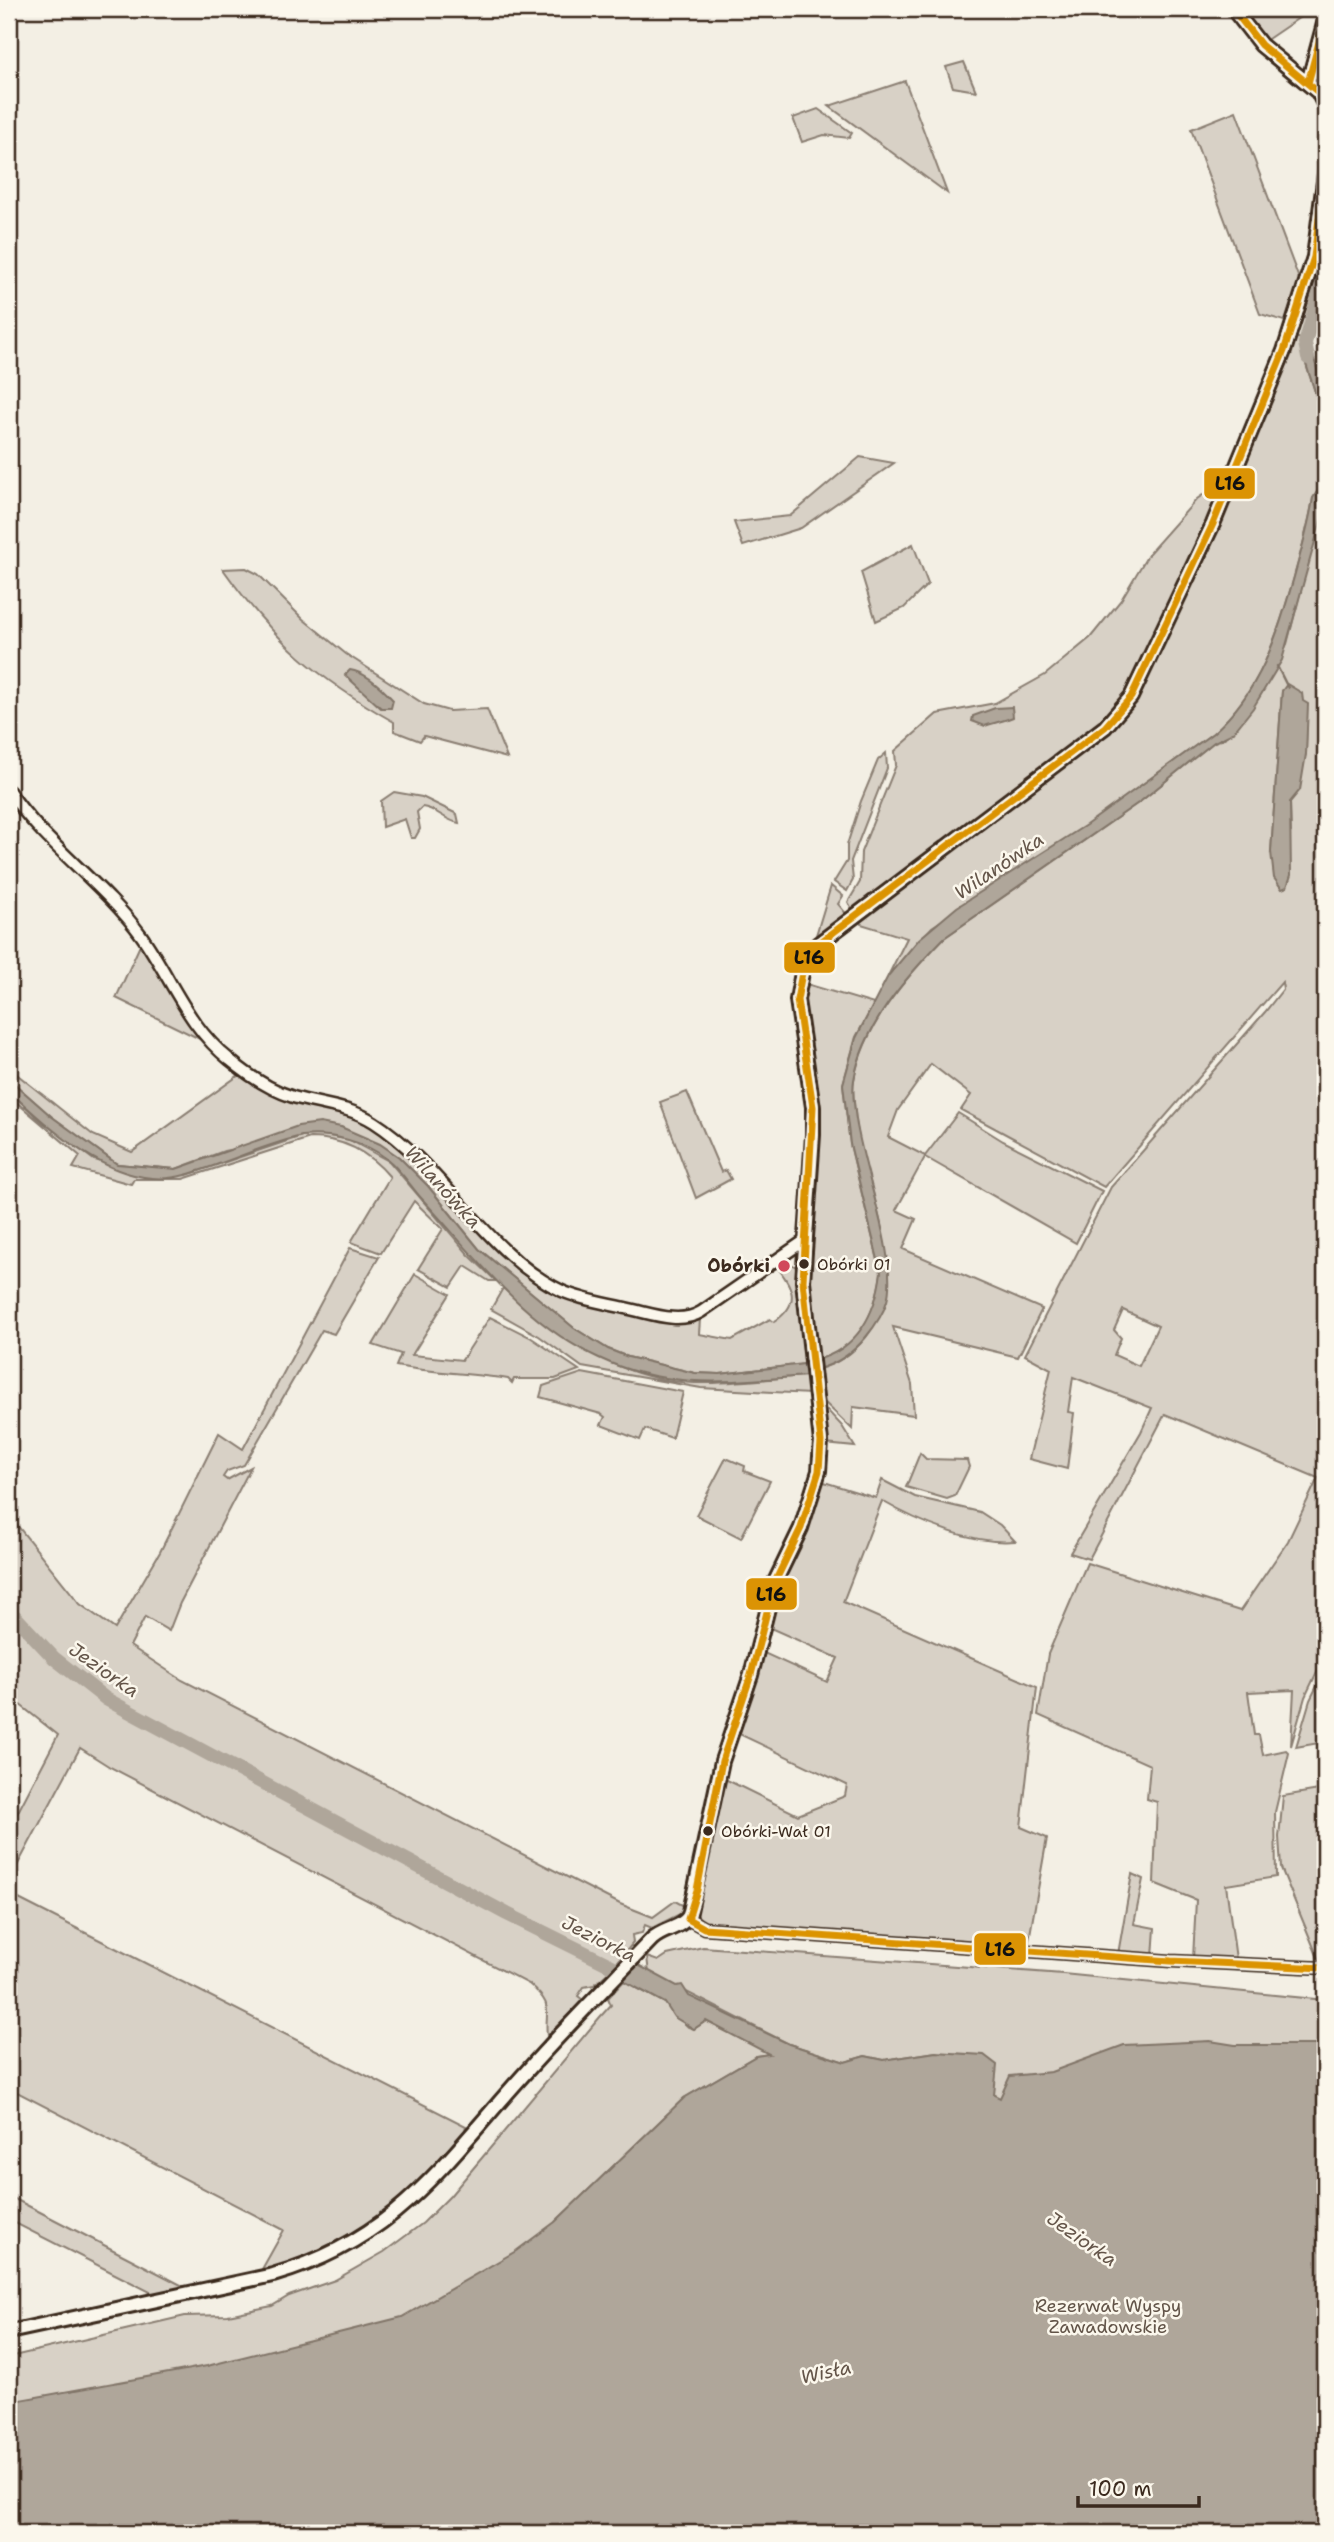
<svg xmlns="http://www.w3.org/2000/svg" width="1334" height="2542" viewBox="0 0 1334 2542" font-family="'Shantell Sans',sans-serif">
  <rect width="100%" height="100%" fill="#f3efe4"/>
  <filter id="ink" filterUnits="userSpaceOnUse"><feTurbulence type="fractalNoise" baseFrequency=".0143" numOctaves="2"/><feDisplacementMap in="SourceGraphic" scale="14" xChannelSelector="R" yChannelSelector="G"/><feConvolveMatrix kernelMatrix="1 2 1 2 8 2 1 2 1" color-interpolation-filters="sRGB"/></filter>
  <g filter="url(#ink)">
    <g fill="#d8d1c6" stroke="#8a7e72" stroke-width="2" fill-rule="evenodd">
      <polygon points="1240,9 1312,9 1265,41"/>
      <polygon points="964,62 976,91 953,87 946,67"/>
      <polygon points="905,81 947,193 829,106"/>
      <polygon points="818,109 852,133 849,138 824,135 802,142 793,118"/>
      <polygon points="1236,111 1302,287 1291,323 1260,314 1191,129"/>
      <polygon points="1325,208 1325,332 1308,328 1309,320 1303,317 1319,254"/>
      <path d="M1293 337 1303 339C1302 362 1311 375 1316 396 1324 427 1321 458 1319 489L1313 498C1309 525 1301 551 1294 577 1277 636 1261 691 1213 733L1086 826 932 927 888 976 907 938 861 924 859 919 1103 733 1127 712 1136 699Z"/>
      <polygon points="860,457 894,463 801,528 743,546 734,522 790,516"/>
      <polygon points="1226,479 1129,691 1114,712 854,912 848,902 860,882 861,852 896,765 895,751 937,714 995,703 1045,675 1090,638 1121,600 1149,553 1197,499"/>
      <path d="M1325 497V1655L1305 1697 1291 1746 1294 1690 1248 1692 1254 1735H1259L1263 1755 1286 1750 1289 1753 1275 1812 1276 1877 1226 1885 1236 1959H1193L1196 1900 1154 1883 1157 1802 1147 1799 1150 1765 1038 1715 1048 1654 1087 1563 1240 1611 1288 1541 1318 1478 1165 1414 1089 1559 1070 1553 1141 1432 1152 1408 1073 1377 1068 1412 1074 1413 1067 1469 1029 1459 1051 1369 1025 1355 1111 1187 1265 1012 1283 989 1282 982 1104 1187 961 1110 971 1095 931 1064 898 1110 888 1137 925 1156 958 1113 1003 1141 1102 1191 1076 1243 925 1157 896 1210 916 1219 903 1249 1042 1309 1018 1357 893 1327 912 1384 914 1415 853 1407 852 1429 820 1398 818 1369C837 1364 853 1353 866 1337 916 1274 861 1183 855 1112 854 1102 852 1090 854 1080 864 1025 906 977 944 938L1141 801 1214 742 1224 739 1287 644ZM1282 691 1307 709 1306 754 1290 802 1291 832 1271 852ZM1123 1310 1158 1326 1139 1366 1114 1355 1121 1338 1114 1330Z"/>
      <polygon points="913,544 928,584 904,608 876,621 861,572"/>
      <path d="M246 568 258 574 303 619 346 654 424 704 449 711 487 709 507 758 424 736 420 741 394 731V722C318 679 274 641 223 569Z"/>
      <polygon points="886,753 887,768 851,861 853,880 847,891 834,882 847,861 847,845 861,801 878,760"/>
      <path d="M394 792 422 797 457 814 459 823C445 821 436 808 422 807L417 812 420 829 415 838H411L405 819 382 827 381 801Z"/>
      <polygon points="831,886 843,896 838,904 849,917 813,945"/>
      <polygon points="141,943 171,996 206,1042 116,998"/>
      <path d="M803 983 874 1004 856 1037 843 1084 850 1144 881 1273C876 1313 858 1349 816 1360L808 1289 816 1147 801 999Z"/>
      <path d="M9 1068 93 1135 132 1152 242 1073 371 1123 542 1282 668 1321 685 1323 700 1319 699 1334 732 1340 770 1319 774 1322C803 1302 792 1286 774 1263L783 1259 796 1267 799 1273 806 1358 804 1364 720 1374 695 1373 628 1357 608 1349 574 1328 479 1249 428 1186 399 1157 341 1127 224 1151 176 1169 117 1164 51 1116 9 1079Z"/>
      <path d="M9 1091 40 1120 94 1160 187 1175 302 1136 318 1134 350 1140 389 1161 469 1255 496 1281H489L465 1266 451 1287 418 1269 443 1229 414 1201 381 1253 351 1242 390 1177C369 1152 343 1138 310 1138L183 1179H134L131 1184 73 1168 80 1156 9 1096Z"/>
      <polygon points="687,1092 721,1172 726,1170 731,1179 696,1198 660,1102"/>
      <path d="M350 1248 379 1257 334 1334 322 1330 244 1465 227 1471 223 1477 227 1480 251 1467 180 1603 169 1631 145 1617 130 1646 182 1680 620 1904 653 1917 675 1901 686 1907 680 1914 652 1928 645 1925 642 1933 632 1935 633 1943 611 1970 594 1985 584 1987 578 1996 583 2000 547 2036C544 2009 556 2007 529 1984L110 1767 80 1748 9 1881V1829L58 1735 9 1696V1515L80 1604 115 1629 160 1552 219 1433 243 1449Z"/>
      <path d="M415 1274 450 1294 412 1355 462 1360 490 1317 530 1337 579 1370 555 1379H514L512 1383 508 1379C471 1373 433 1373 396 1366L401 1354 373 1345Z"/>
      <path d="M503 1288C556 1337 621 1381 695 1383 732 1384 770 1378 807 1376L810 1394 701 1388 582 1367 539 1336 491 1309Z"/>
      <polygon points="582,1373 683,1392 672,1438 645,1429 640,1440 601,1425 605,1417 601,1414 540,1397 543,1386"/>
      <polygon points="827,1410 842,1426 855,1447 825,1444 822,1413"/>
      <polygon points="920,1453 926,1459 967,1460 969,1467 955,1496 947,1499 906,1487"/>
      <polygon points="726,1458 745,1466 744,1471 770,1481 741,1538 696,1515"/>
      <path d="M882 1480 915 1497 980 1512 1000 1525 1015 1541C973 1545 918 1522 882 1501L843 1602 1037 1687 1021 1827 1047 1838 1028 1946 705 1923 696 1914 723 1778 798 1815 845 1796 847 1785 735 1732 762 1652 827 1682 838 1658 768 1627 781 1575 821 1481 876 1498Z"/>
      <polygon points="1325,1670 1325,1742 1296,1747 1310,1700"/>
      <polygon points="1325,1789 1325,1965 1321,1965 1281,1868 1279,1837 1283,1796"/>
      <polygon points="1132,1874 1143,1879 1134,1924 1155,1928 1153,1957 1118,1954"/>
      <polygon points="9,1894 466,2126 464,2134 405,2199 328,2252 261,2271 284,2230 9,2088"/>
      <polygon points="703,1947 1063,1974 1325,2000 1325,2533 9,2533 9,2357 185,2316 228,2315 272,2306 289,2296 335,2280 384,2252 423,2223 450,2196 600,2017 611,2005 608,1998 624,1981 665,2003 688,2027 694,2029 706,2021 771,2054 756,2056 684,2098 555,2222 936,2052 884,2060 865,2056 845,2062 789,2044 649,1973 647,1957 658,1961 667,1955"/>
      <polygon points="9,2196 185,2287 156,2295 9,2220"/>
    </g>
    <g fill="#afa69a" stroke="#817468" stroke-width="2">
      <path d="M1303 339 1309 341 1325 397 1324 509 1282 660 1253 708 1233 733 1214 742 1141 801 944 938C906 977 863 1026 854 1080 852 1091 854 1102 855 1112 860 1163 899 1256 887 1301 883 1315 875 1326 866 1337 853 1353 837 1364 818 1369L816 1360C858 1349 876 1313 881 1272L850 1144 843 1084 856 1038 888 976 919 939 957 907 1086 825 1213 733C1261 691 1277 636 1294 577 1301 551 1309 525 1313 498L1319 489C1321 458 1324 427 1316 396 1311 375 1302 362 1303 339Z"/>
      <path d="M350 670C366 672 383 689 393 700L391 708H381L345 675Z"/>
      <polygon points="1287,684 1302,693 1303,701 1308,704 1306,754 1300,790 1290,802 1291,875 1287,887 1282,889 1274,878 1271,852 1282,691"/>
      <path d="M1012 707 1013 717C1004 721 995 722 985 726L972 721 973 716 995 708Z"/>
      <path d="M9 1079 51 1116 117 1164 176 1169 298 1126 320 1123 341 1127 380 1144 399 1157 428 1186 479 1249 574 1328 608 1349 628 1357 695 1373 720 1374 804 1364 807 1376C733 1381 669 1391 599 1358 525 1325 476 1257 422 1199 411 1187 401 1170 387 1159 364 1141 332 1133 302 1136 262 1145 225 1164 185 1175 118 1194 54 1132 9 1091Z"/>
      <polygon points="638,1965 677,1986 682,1985 689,1996 789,2044 845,2062 865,2056 884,2060 936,2052 984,2055 997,2065 994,2095 1000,2098 1010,2076 1051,2072 1124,2045 1210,2041 1235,2045 1325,2045 1325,2533 9,2533 9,2402 207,2366 402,2317 516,2251 555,2222 684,2098 756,2056 769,2054 706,2021 694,2029 674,2017 665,2003 624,1981"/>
    </g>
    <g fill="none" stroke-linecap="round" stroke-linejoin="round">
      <polyline stroke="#817468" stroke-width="2.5" points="1277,666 1288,688"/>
      <g stroke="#afa69a" stroke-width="14">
        <polyline points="1308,358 1305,343 1325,274"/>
        <polyline points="9,1610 54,1658 106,1699 507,1914 632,1976"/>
      </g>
      <defs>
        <g id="minor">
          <path d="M9 791C46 846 102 882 141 935 171 977 187 1026 230 1060 248 1075 270 1090 293 1097 321 1105 349 1106 374 1122 443 1166 489 1257 562 1291 584 1301 611 1304 634 1310 655 1315 681 1324 701 1312L804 1241"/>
          <polyline points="688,1919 704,1928 1171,1961 1325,1968"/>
        </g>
        <g id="tertiary">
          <polyline points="1233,9 1261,45 1318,92 1325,106"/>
          <polyline points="1308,83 1325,20"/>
          <path d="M9 2332 273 2275C398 2239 444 2162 527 2071 567 2026 610 1983 652 1939 664 1928 680 1929 689 1916L722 1761 751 1675 774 1584 801 1528 819 1471 821 1442 803 1281 813 1135V1107L797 1000 803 967 818 944 1105 727 1131 697 1213 524 1284 351 1314 257 1325 174"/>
        </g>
      </defs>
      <use href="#minor" stroke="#3b2a1e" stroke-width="15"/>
      <use href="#tertiary" stroke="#3b2a1e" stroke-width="18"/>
      <use href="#minor" stroke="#fbf7ec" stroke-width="10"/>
      <use href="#tertiary" stroke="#fbf7ec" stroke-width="12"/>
      <defs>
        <g id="bus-1">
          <polyline points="1233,9 1261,45 1318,92 1325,106"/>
          <polyline points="1308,83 1325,20"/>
          <polyline points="1325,174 1314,257 1284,351 1213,524 1131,697 1105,727 818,944 803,967 797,1000 813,1107 803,1281 821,1442 819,1471 801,1528 774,1584 751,1675 722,1761 697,1890 688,1919 704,1928 1171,1961 1325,1968"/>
        </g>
      </defs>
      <use href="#bus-1" stroke="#fbf7ec" stroke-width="12"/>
      <use href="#bus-1" stroke="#db9304" stroke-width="7"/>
    </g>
  </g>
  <g fill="#3b2a1e" stroke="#fbf7ec" stroke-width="2.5">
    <circle cx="804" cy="1264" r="6"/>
    <circle cx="708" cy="1831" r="6"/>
  </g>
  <circle fill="#d1495b" stroke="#fbf7ec" stroke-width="2.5" cx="784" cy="1266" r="7"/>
  <g text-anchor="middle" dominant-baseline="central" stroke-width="5" stroke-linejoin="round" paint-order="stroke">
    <g font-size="16" fill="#3b2a1e" stroke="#fbf7ec" text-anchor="start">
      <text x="817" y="1264">Obórki 01</text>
      <text x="721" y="1831">Obórki-Wał 01</text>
    </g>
    <g font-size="18" font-weight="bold" fill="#3b2a1e" stroke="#fbf7ec" text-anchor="end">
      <text x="770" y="1266">Obórki</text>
    </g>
    <g font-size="18" fill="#625448" stroke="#fbf7ec">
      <text x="1108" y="2306">Rezerwat Wyspy<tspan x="1108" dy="21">Zawadowskie</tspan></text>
    </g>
    <g font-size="19" font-style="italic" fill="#645549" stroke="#fbf7ec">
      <text transform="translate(999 866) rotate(-34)">Wilanówka</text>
      <text transform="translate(443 1187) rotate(48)">Wilanówka</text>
      <text transform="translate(104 1670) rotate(35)">Jeziorka</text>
      <text transform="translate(599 1939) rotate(27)">Jeziorka</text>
      <text transform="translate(1082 2239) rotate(35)">Jeziorka</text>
      <text transform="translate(826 2372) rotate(-12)">Wisła</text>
    </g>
  </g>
  <g stroke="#fbf7ec" stroke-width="2.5">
    <rect x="1203" y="467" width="53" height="33" rx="7" fill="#db9304"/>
    <rect x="783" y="941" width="53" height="33" rx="7" fill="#db9304"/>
    <rect x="745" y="1577" width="53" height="34" rx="7" fill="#db9304"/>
    <rect x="973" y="1932" width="54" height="34" rx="7" fill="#db9304"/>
  </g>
  <g font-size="19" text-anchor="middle" font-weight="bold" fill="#111">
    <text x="1230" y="490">L16</text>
    <text x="809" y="964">L16</text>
    <text x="771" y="1601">L16</text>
    <text x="1000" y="1956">L16</text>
  </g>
  <rect width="1334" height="2542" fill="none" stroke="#fbf7ec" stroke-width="35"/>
  <rect x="18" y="18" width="1299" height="2507" fill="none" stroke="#3b2a1e" stroke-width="2.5" filter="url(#ink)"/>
  <path d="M1078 2496v10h121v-10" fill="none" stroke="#3b2a1e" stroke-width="3.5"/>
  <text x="1089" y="2496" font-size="21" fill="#3b2a1e" stroke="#fbf7ec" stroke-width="5" paint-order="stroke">100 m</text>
</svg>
